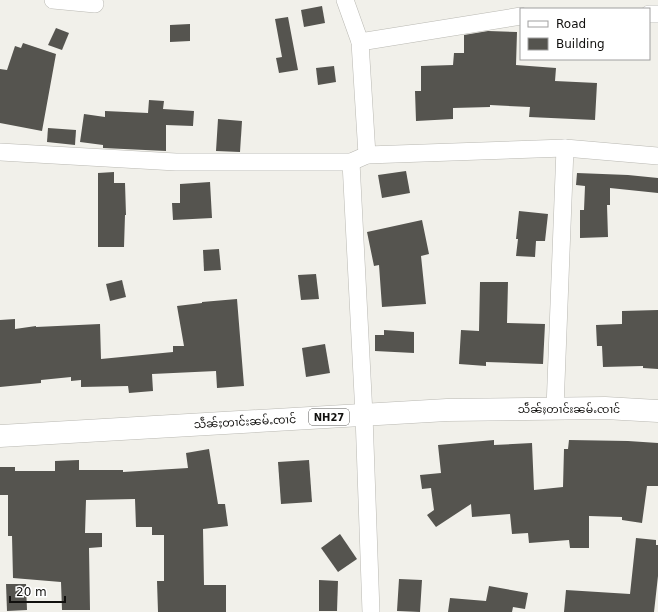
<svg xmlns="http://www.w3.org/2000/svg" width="658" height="612" viewBox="0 0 658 612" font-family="'DejaVu Sans','Noto Sans Myanmar',sans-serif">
  <rect width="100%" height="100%" fill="#f1f0ea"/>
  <g fill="#55544f">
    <polygon points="322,6 325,23 304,27 301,10"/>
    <polygon points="288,17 298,70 279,73 276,58 282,57 275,19"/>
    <polygon points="190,24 190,41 170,42 170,25"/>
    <polygon points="56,28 69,33 62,50 48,45"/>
    <polygon points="488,31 517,32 516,65 556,68 555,81 597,83 595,120 529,117 530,107 490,105 490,107 453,108 453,119 416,121 415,91 421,91 421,66 453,65 454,53 464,53 464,35"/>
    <polygon points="23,43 56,54 42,131 0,123 0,69 7,70 15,46 21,48"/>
    <polygon points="334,66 336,82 318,85 316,68"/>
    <polygon points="149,100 164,101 163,109 194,111 193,126 166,125 166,151 103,148 103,145 80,142 84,114 105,117 105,111 148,113"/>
    <polygon points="218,119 242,121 240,152 216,151"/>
    <polygon points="48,128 76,130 75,145 47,142"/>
    <polygon points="406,171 410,193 382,198 378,175"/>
    <polygon points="114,172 114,183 125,183 126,215 125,215 124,247 98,247 98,173"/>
    <polygon points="577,173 628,175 658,178 658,193 610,188 610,205 607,205 608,237 580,238 580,210 584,210 585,186 576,185"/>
    <polygon points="210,182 212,218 173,220 172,203 180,203 180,184"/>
    <polygon points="519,211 548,214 545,241 536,241 535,257 516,256 518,239 516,239"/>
    <polygon points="422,220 429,254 421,256 426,304 382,307 379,265 374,266 367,232"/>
    <polygon points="219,249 221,270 204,271 203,250"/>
    <polygon points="316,274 319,299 301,300 298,275"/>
    <polygon points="122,280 126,297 110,301 106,284"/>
    <polygon points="480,282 508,282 507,323 545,324 543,364 486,362 486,366 459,364 461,330 479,331"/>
    <polygon points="237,299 244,386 217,388 216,371 152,374 153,391 129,393 128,386 81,387 81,380 71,381 71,377 41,380 41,383 0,387 0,320 15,319 15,329 36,326 36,327 100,324 101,359 173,352 173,346 184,346 177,306 202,303 202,302"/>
    <polygon points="658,310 658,369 643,368 643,366 603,367 602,346 597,346 596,325 622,324 622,311"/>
    <polygon points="384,330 414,332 414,353 375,351 375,335 384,335"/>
    <polygon points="325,344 330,373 306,377 302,348"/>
    <polygon points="494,440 494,445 532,443 534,490 563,487 564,449 568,449 569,440 628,441 658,443 658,486 647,486 642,523 622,520 622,517 589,516 589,548 570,548 569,540 529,543 528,533 512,534 510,514 472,517 471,504 436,527 427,515 434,510 431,488 422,489 420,475 441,473 438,445"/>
    <polygon points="209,449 218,504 225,504 228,526 203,529 204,585 226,585 226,612 158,612 157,581 164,581 164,535 152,535 152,527 136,527 135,499 86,500 85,533 102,533 102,547 89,548 90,610 62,610 61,582 13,578 12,536 8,536 8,495 0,495 0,467 15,467 15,471 55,471 55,461 79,460 79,470 123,470 123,472 188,468 186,453"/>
    <polygon points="309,460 312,502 281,504 278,462"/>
    <polygon points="340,534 357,559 338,572 321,548"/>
    <polygon points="636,538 656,540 656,545 658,545 658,576 654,612 564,612 566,590 630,594"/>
    <polygon points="399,579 422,580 420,612 397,611"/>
    <polygon points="319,580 338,581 337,611 319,611"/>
    <polygon points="6,584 26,584 27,610 7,611"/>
    <polygon points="489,586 528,593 525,609 513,607 512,612 448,612 450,598 486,601"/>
  </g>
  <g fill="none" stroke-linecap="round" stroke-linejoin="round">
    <defs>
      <g id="street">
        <polyline points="53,0 95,4"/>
        <polyline points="345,0 360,42 367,155"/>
        <polyline points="649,14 658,14"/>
        <polyline points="360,42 521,16"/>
        <polyline points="0,152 176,162 351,162 367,155 565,148 658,156"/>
        <polyline points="351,162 364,415 371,612"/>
        <polyline points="555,409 565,148"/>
      </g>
      <polyline id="highway" points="0,436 447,410 605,408 658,411"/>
    </defs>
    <use href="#street" stroke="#b9b8b2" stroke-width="18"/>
    <use href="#highway" stroke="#b9b8b2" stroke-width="23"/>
    <use href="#street" stroke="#fff" stroke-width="17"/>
    <use href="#highway" stroke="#fff" stroke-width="22"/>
  </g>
  <g text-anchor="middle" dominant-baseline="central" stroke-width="4" stroke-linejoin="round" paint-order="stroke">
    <rect fill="#fff" stroke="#585856" stroke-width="1" x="309" y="409" width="40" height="16" rx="3"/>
    <g font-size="10" font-weight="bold" fill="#11100e">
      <text x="329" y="417">NH27</text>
    </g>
    <g font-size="11" fill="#11100e" stroke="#fff">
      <text x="569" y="409">သဵၼ်ႈတၢင်းၼမ်ႉၸၢင်</text>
      <text transform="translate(245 422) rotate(-3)">သဵၼ်ႈတၢင်းၼမ်ႉၸၢင်</text>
    </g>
  </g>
  <rect x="520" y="8" width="130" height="52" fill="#ffffff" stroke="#a09f9f"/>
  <rect x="528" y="21" width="20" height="6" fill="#ffffff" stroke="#a09f9f"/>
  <text x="556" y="28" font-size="12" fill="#11100e">Road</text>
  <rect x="528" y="38" width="20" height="12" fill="#55544f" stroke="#a09f9f"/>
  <text x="556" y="48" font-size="12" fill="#11100e">Building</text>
  <path d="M10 596v6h55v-6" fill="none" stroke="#11100e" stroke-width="2"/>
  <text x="16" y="596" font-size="12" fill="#11100e" stroke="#ffffff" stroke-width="3" paint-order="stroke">20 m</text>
</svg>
